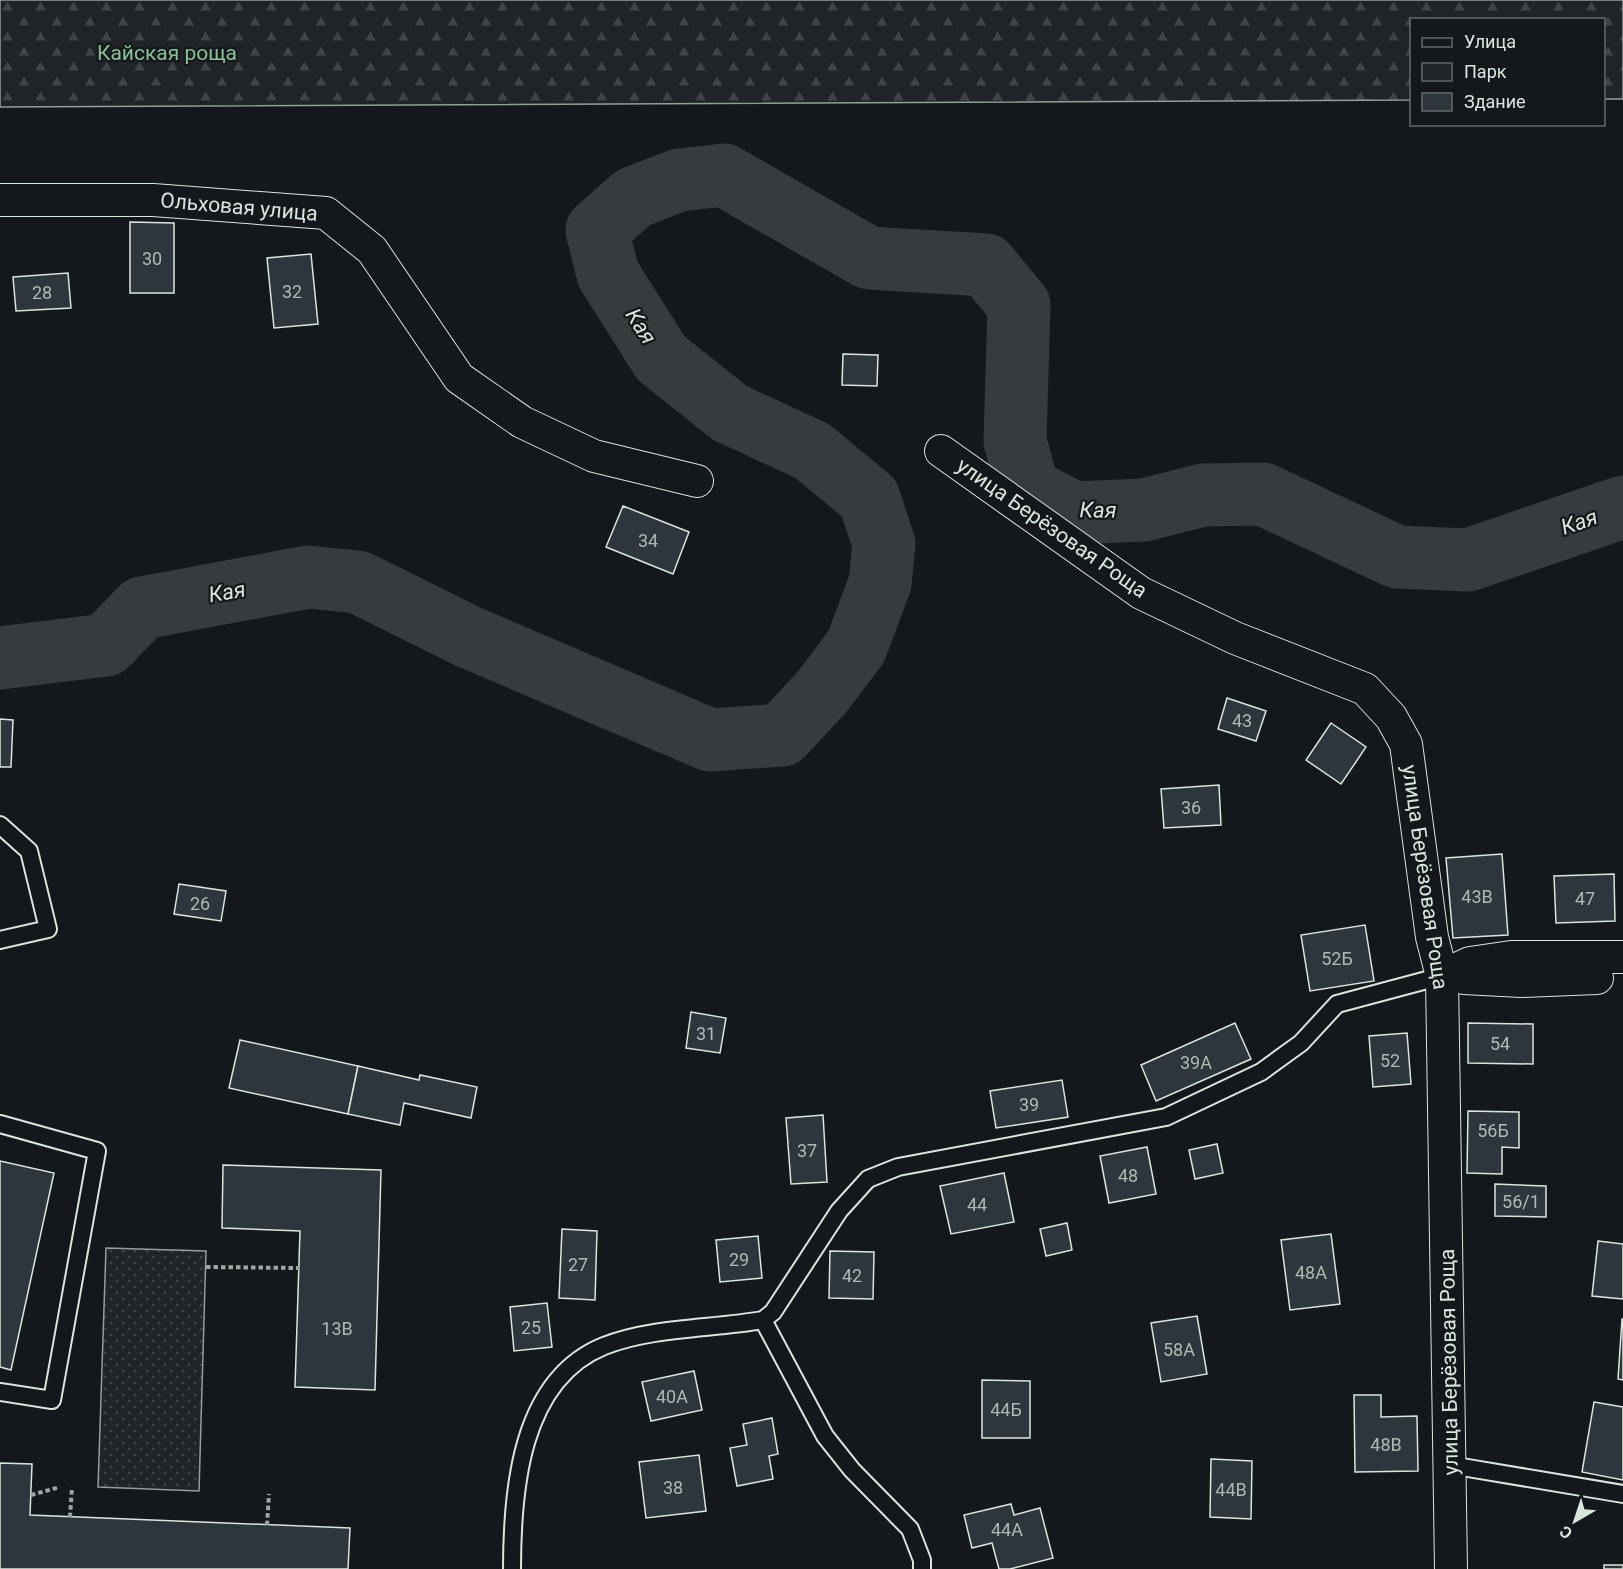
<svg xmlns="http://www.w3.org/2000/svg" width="1623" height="1569" viewBox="0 0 1623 1569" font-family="Roboto,sans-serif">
  <defs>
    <pattern id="green-dots" width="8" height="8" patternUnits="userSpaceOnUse" patternTransform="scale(1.5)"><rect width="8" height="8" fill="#202428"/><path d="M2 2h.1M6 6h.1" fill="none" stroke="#404447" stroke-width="1.8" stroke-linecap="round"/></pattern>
    <pattern id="forest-firs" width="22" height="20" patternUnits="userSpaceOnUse" patternTransform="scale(1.5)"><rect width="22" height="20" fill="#202428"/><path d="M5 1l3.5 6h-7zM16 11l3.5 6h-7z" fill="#404447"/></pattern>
  </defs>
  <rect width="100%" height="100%" fill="#14181c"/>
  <polygon fill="url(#green-dots)" stroke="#939e99" stroke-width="1.5" points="106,1248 206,1251 199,1491 98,1487"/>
  <polygon fill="url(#forest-firs)" stroke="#939e99" stroke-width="1.5" points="0,0 1623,0 1623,99 1604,99 1604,20 1412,20 1411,100 0,107"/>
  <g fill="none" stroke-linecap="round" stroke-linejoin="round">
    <polyline stroke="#363b3e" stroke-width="63" points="0,658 106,645 142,608 308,577 358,582 469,637 710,740 782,735 822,692 856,647 880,583 884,544 869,498 812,451 730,413 661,358 608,274 597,230 633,198 679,180 724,175 869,258 986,265 1019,305 1015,441 1028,489 1074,513 1144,510 1203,495 1263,494 1397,557 1468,560 1623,507"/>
  </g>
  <g fill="#2c363c" stroke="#d8e6dc" stroke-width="1.5">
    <polygon points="130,222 174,223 174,293 130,293"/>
    <polygon points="311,254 318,324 274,328 267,258"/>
    <polygon points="68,273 71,308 16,311 13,277"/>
    <polygon points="843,354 878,355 877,386 842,385"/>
    <polygon points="623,506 689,532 673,574 606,547"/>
    <polygon points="1227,698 1266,711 1256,741 1218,729"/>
    <polygon points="0,719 13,720 11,767 0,767"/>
    <polygon points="1331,723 1366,747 1341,784 1306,760"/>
    <polygon points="1219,785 1221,825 1164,828 1161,789"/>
    <polygon points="1502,854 1508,935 1453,938 1446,858"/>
    <polygon points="1614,874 1615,921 1556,923 1554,876"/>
    <polygon points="179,884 226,891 221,921 174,914"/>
    <polygon points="1365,925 1374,981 1310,991 1301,935"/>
    <polygon points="691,1012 726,1018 720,1053 686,1048"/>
    <polygon points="1235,1023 1251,1059 1156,1101 1141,1065"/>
    <polygon points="1468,1023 1533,1024 1533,1064 1468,1063"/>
    <polygon points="1407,1033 1411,1084 1373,1087 1369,1036"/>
    <polygon points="240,1040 358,1066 348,1114 229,1088"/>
    <polygon points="358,1066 419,1080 420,1075 477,1087 471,1118 404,1103 400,1125 348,1114"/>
    <polygon points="1062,1080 1068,1117 996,1128 990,1091"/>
    <polygon points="1468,1111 1519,1112 1519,1148 1502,1147 1502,1174 1467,1173"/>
    <polygon points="823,1115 827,1182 791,1184 786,1118"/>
    <polygon points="1217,1144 1223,1173 1195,1179 1189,1150"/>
    <polygon points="1147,1147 1156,1194 1109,1203 1100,1156"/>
    <polygon points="0,1161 54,1173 11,1370 0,1367"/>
    <polygon points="223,1165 381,1170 375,1390 295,1387 300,1231 222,1228"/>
    <polygon points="1004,1173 1014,1222 951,1234 940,1186"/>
    <polygon points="1495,1184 1546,1186 1546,1217 1495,1216"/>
    <polygon points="1067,1223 1072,1250 1046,1256 1040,1229"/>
    <polygon points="562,1229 597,1231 595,1300 559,1298"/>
    <polygon points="1331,1234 1340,1304 1290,1310 1281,1240"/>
    <polygon points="758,1236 762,1278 720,1282 716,1240"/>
    <polygon points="1598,1241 1623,1244 1623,1299 1592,1296"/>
    <polygon points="830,1251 874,1252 873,1299 829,1298"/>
    <polygon points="547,1303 552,1347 514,1351 510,1307"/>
    <polygon points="1197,1316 1207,1374 1161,1382 1151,1323"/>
    <polygon points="1622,1319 1623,1319 1623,1380 1618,1379"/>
    <polygon points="694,1371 702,1410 651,1421 642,1382"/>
    <polygon points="982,1380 1030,1381 1030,1438 982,1438"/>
    <polygon points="1354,1395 1381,1395 1381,1417 1417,1416 1418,1471 1355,1472"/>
    <polygon points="1594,1402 1623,1407 1623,1480 1582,1472"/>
    <polygon points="772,1418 778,1454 769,1456 773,1479 737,1486 730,1448 747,1445 743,1424"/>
    <polygon points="699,1455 706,1511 646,1518 639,1462"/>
    <polygon points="1211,1459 1252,1461 1251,1519 1210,1517"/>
    <polygon points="0,1463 32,1464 30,1515 350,1528 348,1569 0,1569"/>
    <polygon points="1011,1504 1014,1515 1040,1508 1053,1558 1010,1569 999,1569 992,1543 972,1548 964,1515"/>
    <rect x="1604" y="1565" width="19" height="4"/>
  </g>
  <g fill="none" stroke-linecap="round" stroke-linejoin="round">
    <defs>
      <g id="lane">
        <polyline points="0,825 29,851 48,929 0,940"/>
        <polyline points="0,1124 97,1151 52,1400 0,1392"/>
        <polyline points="763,1320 825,1436 852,1470 910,1529 922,1560 922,1569"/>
        <polyline points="1450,1465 1623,1494"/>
        <path d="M512 1569C512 1491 520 1380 604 1346 653 1327 711 1329 763 1320L773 1312 839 1211 868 1179 898 1167 1166 1117 1261 1072 1301 1043 1337 1004 1442 976"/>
      </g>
      <g id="street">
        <polyline points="0,200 153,200 326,213 372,250 459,378 522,422 594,456 697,481"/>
        <polyline points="941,451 1141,593 1235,638 1365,689 1391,717 1406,744 1432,937 1442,976 1451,1569"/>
        <polyline points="1442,976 1470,963 1511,957 1623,957"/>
        <polyline points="1464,978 1521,981 1597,978"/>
      </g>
    </defs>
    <use href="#lane" stroke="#d8e6dc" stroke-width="20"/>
    <use href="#street" stroke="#d8e6dc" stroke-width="34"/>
    <g stroke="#9da8a2" stroke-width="4" stroke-dasharray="4.5 3" stroke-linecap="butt">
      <polyline points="206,1267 299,1268"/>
      <polyline points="31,1495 60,1487"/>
      <polyline points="70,1517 72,1487"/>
      <polyline points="267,1525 269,1494"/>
    </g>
    <use href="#lane" stroke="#14181c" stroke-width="16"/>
    <use href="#street" stroke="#14181c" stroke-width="32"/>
  </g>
  <g text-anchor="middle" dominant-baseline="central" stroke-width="4.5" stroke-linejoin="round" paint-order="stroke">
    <g font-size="18" fill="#adbab4">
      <text x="152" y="258">30</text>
      <text x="292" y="291">32</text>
      <text x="42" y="292">28</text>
      <text x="648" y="540">34</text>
      <text x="1242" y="720">43</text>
      <text x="1191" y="807">36</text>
      <text x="1477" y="896">43В</text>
      <text x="1585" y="898">47</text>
      <text x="200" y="903">26</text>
      <text x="1337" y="958">52Б</text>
      <text x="706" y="1033">31</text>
      <text x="1500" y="1043">54</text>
      <text x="1390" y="1060">52</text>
      <text x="1196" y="1062">39А</text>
      <text x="1029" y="1104">39</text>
      <text x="1493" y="1130">56Б</text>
      <text x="807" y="1150">37</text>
      <text x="1128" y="1175">48</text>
      <text x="1521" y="1201">56/1</text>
      <text x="977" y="1204">44</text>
      <text x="739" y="1259">29</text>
      <text x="578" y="1264">27</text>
      <text x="1311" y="1272">48А</text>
      <text x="852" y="1275">42</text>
      <text x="531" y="1327">25</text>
      <text x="337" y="1328">13В</text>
      <text x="1179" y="1349">58А</text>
      <text x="672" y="1396">40А</text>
      <text x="1006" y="1409">44Б</text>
      <text x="1386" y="1444">48В</text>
      <text x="673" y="1487">38</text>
      <text x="1231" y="1489">44В</text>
      <text x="1007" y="1529">44А</text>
    </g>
    <g font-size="21" fill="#8ac095" stroke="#14181c">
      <text x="167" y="53">Кайская роща</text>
    </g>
    <g font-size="21" fill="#d8e6dc" stroke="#14181c">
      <text transform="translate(239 207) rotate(5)">Ольховая улица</text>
      <text transform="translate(1052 528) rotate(35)">улица Берёзовая Роща</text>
      <text transform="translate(1425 877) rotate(82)">улица Берёзовая Роща</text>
      <text transform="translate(1449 1362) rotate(-91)">улица Берёзовая Роща</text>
    </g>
    <g font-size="22" font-style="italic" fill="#d8e6dc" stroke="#14181c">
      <text transform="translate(641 326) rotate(58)">Кая</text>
      <text transform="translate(1098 510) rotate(1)">Кая</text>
      <text transform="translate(1579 522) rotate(-19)">Кая</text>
      <text transform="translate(227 592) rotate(-10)">Кая</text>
    </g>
  </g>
  <rect x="1410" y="18" width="195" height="108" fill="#14181c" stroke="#626a69" stroke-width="1.5"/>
  <rect x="1422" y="38" width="30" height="9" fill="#14181c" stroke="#626a69" stroke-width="1.5"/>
  <text x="1464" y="48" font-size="18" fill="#d8e6dc">Улица</text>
  <rect x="1422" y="63" width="30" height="18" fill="#202428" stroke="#626a69" stroke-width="1.5"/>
  <text x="1464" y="78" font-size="18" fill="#d8e6dc">Парк</text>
  <rect x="1422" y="93" width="30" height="18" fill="#2c363c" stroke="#626a69" stroke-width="1.5"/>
  <text x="1464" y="108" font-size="18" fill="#d8e6dc">Здание</text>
  <g transform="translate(1575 1521) rotate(219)" stroke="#14181c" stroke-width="4.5" paint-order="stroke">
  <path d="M0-4.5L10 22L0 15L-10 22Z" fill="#d8e6dc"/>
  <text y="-9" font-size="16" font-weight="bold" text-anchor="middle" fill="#d8e6dc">С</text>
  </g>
</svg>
